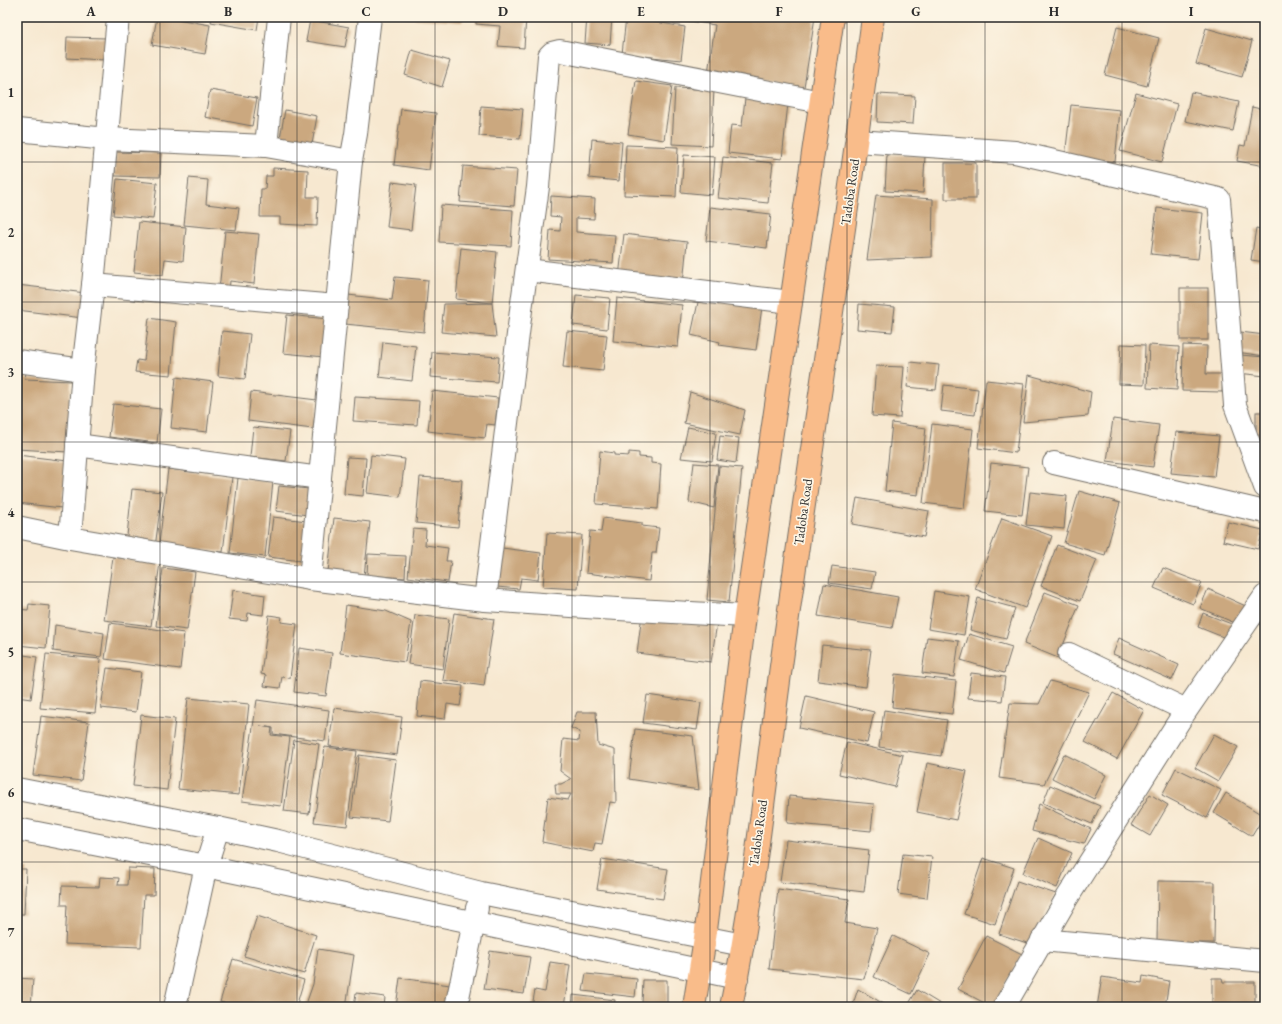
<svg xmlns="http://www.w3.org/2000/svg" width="1282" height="1024" viewBox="0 0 1282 1024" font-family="'EB Garamond',serif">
  <rect width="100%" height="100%" fill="#fcf5e5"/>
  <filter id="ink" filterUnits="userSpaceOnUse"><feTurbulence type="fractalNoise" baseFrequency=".025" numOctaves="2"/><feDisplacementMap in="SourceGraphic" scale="8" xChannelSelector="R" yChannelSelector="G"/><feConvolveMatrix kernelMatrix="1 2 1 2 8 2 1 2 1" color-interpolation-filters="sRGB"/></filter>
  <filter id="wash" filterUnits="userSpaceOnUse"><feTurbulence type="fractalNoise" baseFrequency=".012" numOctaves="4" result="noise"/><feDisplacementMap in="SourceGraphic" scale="16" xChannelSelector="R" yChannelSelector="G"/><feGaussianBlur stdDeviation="0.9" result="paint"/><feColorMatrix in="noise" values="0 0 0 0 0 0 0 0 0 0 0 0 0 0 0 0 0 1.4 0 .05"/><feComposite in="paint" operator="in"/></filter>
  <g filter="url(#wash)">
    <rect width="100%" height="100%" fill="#f7e8d0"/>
    <g id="blocks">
      <g fill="#cba87f">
        <polygon points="157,17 166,17 210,25 205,54 152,45"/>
        <polygon points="212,17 259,17 257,30 211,22"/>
        <polygon points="332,17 345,17 345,20"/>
        <polygon points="405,17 463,17 462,22 405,18"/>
        <polygon points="476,17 526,17 524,48 498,46 500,26 476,24"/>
        <polygon points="587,17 612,17 610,45 585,43"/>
        <polygon points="626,17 685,27 681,60 622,54"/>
        <polygon points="684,17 815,17 804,87 708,73 715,25 684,20"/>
        <polygon points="310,20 349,27 345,47 306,41"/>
        <polygon points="1117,27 1159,38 1147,86 1105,75"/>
        <polygon points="1206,28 1252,41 1242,77 1196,64"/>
        <polygon points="67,37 106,38 105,60 66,58"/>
        <polygon points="17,50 20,51 18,65 17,65"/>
        <polygon points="412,50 450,61 442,87 405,75"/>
        <polygon points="636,81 672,86 664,140 628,134"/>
        <polygon points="675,88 714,90 711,146 672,144"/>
        <polygon points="210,90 257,98 252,126 205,117"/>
        <polygon points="1191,92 1239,102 1233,131 1185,121"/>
        <polygon points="1136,93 1177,104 1162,162 1120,151"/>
        <polygon points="878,94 915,96 913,124 877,122"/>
        <polygon points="745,98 788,103 782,159 728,153 731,125 742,126"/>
        <polygon points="1071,105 1120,110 1115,162 1065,157"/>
        <polygon points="481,106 523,109 520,139 479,136"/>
        <polygon points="1252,107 1265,110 1265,166 1237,161 1240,145 1245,146"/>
        <polygon points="401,109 436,113 429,170 394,165"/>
        <polygon points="285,110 317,116 311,150 279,144"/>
        <polygon points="592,139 622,142 619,181 589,178"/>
        <polygon points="626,145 678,147 676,197 624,195"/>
        <polygon points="116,152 161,153 160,177 115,176"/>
        <polygon points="887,154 925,156 923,193 885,191"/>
        <polygon points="684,155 715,157 712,195 681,192"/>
        <polygon points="723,157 773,163 768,203 718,198"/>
        <rect x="945" y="163" width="31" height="36"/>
        <polygon points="463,166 517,170 514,206 460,202"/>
        <polygon points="273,168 308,170 307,197 318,197 317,226 280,224 280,217 260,217 261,189 265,189 266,176 273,176"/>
        <polygon points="189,178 208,180 206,204 239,208 236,230 184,225"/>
        <polygon points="117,179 157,183 153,219 113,215"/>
        <polygon points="392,182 416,185 411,230 387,227"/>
        <polygon points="876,195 933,199 932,257 867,260"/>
        <polygon points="551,196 595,199 594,219 576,218 576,232 615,235 613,263 548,259 550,230 560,231 561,217 550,216"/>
        <polygon points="441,205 513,210 511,246 439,242"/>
        <polygon points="710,207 771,214 767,248 706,241"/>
        <polygon points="1157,208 1203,213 1198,259 1151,254"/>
        <polygon points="139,222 186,227 183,261 165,259 163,275 134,272"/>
        <polygon points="1256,228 1265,230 1265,262 1251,260"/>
        <polygon points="225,231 259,234 254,284 230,281 229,291 219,290"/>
        <polygon points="624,234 687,242 683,284 619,277"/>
        <polygon points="461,248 497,252 492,303 456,299"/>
        <polygon points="395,277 428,280 424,332 345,324 348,295 392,300"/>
        <polygon points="17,285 86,293 83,318 17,310"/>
        <rect x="1180" y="288" width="28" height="52"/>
        <polygon points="700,293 762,307 756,350 719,345 720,342 691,335"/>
        <polygon points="576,295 610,298 607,329 573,325"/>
        <polygon points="617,298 682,305 678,347 613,341"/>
        <polygon points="492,303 496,337 441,332 444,304"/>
        <polygon points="859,304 895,307 892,332 857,329"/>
        <polygon points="287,315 339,320 335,358 283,353"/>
        <polygon points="149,318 176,322 171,375 135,372 137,360 144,361"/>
        <polygon points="222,331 250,334 245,379 218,376"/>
        <polygon points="567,331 607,335 603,371 563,367"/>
        <polygon points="1240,332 1265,335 1265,356 1236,352"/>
        <polygon points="383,342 416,346 412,381 379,377"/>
        <polygon points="1121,344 1145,345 1144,385 1119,384"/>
        <polygon points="1149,345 1179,347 1177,390 1147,388"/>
        <polygon points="1183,345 1207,346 1206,374 1223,374 1222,392 1182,391"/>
        <polygon points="432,352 499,357 497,382 430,377"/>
        <polygon points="1240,355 1265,357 1265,376 1238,373"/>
        <polygon points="910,362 939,365 936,390 907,387"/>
        <polygon points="876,366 904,367 900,418 872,416"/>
        <polygon points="17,370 26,371 25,379 71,381 68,452 17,449"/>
        <polygon points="1029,375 1091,392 1088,416 1023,422"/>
        <polygon points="176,377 213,382 207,432 171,428"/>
        <polygon points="986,380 1024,384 1016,453 978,448"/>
        <polygon points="944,385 978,389 975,415 941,411"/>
        <polygon points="432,391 498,398 495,425 487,424 485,438 428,431"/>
        <polygon points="251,392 317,400 313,429 248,421"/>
        <polygon points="690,392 745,410 740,435 684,423"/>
        <polygon points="355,397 419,401 417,425 353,421"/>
        <polygon points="113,404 161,409 157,443 109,437"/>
        <rect x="1256" y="412" width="9" height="42"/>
        <polygon points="1113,419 1159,425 1153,467 1107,461"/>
        <polygon points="892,423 926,428 918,495 885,491"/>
        <polygon points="932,424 973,429 964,508 923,503"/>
        <polygon points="253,427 290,431 286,461 250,457"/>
        <polygon points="688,427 716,433 712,461 681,458"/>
        <polygon points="1176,432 1219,436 1214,477 1171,473"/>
        <polygon points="720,436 739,438 736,463 717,460"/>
        <polygon points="600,451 614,453 614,455 629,456 629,452 639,453 639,457 651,458 651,463 661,464 658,509 596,504"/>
        <polygon points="17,455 68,461 62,508 17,503"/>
        <polygon points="371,455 405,459 400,497 367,493"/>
        <polygon points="347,457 366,458 363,496 344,494"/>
        <polygon points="694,463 718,465 714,508 689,502"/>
        <polygon points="991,463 1028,467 1022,515 985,511"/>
        <polygon points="719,466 742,468 729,602 707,600"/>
        <polygon points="168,469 232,477 223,552 159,545"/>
        <polygon points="420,477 462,480 458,527 416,523"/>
        <polygon points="238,478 273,482 265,557 230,553"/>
        <polygon points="279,486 319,490 316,516 276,511"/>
        <polygon points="132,489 162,492 155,548 126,545"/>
        <polygon points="1079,491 1120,503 1105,555 1064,543"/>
        <polygon points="1030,492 1067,496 1064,529 1026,525"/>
        <polygon points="857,498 929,511 924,537 852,524"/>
        <polygon points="273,517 307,521 302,561 268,557"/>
        <polygon points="334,518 370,522 364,576 328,572"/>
        <polygon points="603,518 642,523 642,526 659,528 656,553 652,553 649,581 586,573 590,531 601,532"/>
        <polygon points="1002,518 1052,536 1025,608 975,589"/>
        <polygon points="1228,522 1263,530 1258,549 1223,541"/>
        <polygon points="413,529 426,530 425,545 448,548 446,561 451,561 448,582 408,577"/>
        <polygon points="547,533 582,535 578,589 543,587"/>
        <polygon points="1057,545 1097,560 1080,601 1041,586"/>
        <polygon points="17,546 20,546 18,564 17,563"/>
        <polygon points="502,548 541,553 538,580 521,578 519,589 497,587"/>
        <polygon points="368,554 406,556 405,578 367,575"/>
        <polygon points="113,557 160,563 151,626 104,620"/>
        <polygon points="832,566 875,572 872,589 829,583"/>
        <polygon points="163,568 195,572 187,630 156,626"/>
        <polygon points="1163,568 1202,583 1193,604 1154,588"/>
        <polygon points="824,584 898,597 892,628 818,616"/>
        <polygon points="1208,589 1250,608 1242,626 1200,608"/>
        <polygon points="233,590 265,595 263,615 248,613 247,621 229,619"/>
        <polygon points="934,591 970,597 964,635 928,629"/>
        <polygon points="1045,592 1079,605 1058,658 1024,644"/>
        <polygon points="978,598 1015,608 1006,639 970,630"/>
        <polygon points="29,604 50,606 46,648 17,645 17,609 28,610"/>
        <polygon points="346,605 386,611 411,622 405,662 340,653"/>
        <polygon points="454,613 494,619 484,686 443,680"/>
        <polygon points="1203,613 1234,625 1228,639 1198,627"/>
        <polygon points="642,614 717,623 711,662 637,653"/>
        <polygon points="269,615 282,617 281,622 297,624 290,678 282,677 280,688 264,686 266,675 261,674"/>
        <polygon points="415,615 449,619 443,669 408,664"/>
        <polygon points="110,623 184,633 180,669 105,659"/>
        <polygon points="55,625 104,633 101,657 53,651"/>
        <polygon points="969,634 1012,647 1004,673 961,660"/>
        <polygon points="927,637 959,641 954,677 922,673"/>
        <polygon points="1119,638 1179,665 1172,680 1113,654"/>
        <polygon points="822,645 871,650 866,687 818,681"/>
        <polygon points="299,648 332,653 326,696 294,692"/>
        <polygon points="17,654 37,657 31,699 17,697"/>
        <polygon points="46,654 101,659 95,713 40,708"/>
        <polygon points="107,668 141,672 136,712 101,708"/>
        <polygon points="971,673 1005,677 1002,701 968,698"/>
        <polygon points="895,674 956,681 952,714 892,707"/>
        <polygon points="420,681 463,686 460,706 447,704 445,719 417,716"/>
        <polygon points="1050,681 1089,692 1044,784 999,778 1010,703 1039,704"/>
        <polygon points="1113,693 1144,710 1117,759 1085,742"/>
        <polygon points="647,695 701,703 697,730 643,723"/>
        <polygon points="806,696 874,712 867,743 799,728"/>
        <polygon points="188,698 249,704 239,795 178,789"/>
        <polygon points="257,700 329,710 325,741 273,734 273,728 260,726 272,728 271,735 290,737 281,806 242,801"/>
        <polygon points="334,708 402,717 397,755 329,746"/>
        <polygon points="884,710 947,720 941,756 879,747"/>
        <polygon points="577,712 596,712 598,745 615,750 616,803 610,802 602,844 595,843 593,852 542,842 548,797 568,800 571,794 556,794 555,784 561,784 571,779 560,771 563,739 579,741 580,732 571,728"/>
        <polygon points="141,715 175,719 167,790 133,786"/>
        <polygon points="41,716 89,722 81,781 33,775"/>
        <polygon points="635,729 693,736 699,790 629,779"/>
        <polygon points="1214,734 1238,747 1218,781 1195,768"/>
        <polygon points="294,740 319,744 309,814 284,811"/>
        <polygon points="847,742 903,755 895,787 839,774"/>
        <polygon points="325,747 357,751 347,826 314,822"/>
        <polygon points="1064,754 1106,775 1094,799 1052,778"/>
        <polygon points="359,755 396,760 388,821 351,817"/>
        <polygon points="927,763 967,771 956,820 917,812"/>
        <polygon points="1176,768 1221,790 1207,818 1162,795"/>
        <polygon points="1050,785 1100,806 1092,824 1043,803"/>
        <polygon points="1226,793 1264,816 1252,836 1214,813"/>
        <polygon points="1150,794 1168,805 1150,836 1131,825"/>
        <polygon points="789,796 874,804 871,831 787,823"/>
        <polygon points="1039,804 1091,829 1084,844 1032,831"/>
        <polygon points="1038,838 1072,853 1057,888 1023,873"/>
        <polygon points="786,840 869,850 864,892 780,882"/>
        <polygon points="903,854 932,857 927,898 898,894"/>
        <polygon points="983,858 1014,868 995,924 964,914"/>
        <polygon points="602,859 668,869 663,899 597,889"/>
        <polygon points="128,868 155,869 154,895 144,895 141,947 65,944 67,905 61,905 62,886 99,887 100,877 119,878 118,885 127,885"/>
        <polygon points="17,869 26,869 24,914 17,914"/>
        <polygon points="1017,881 1056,894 1030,944 999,934"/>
        <polygon points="1158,881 1215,882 1214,943 1157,943"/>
        <polygon points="778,889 849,899 845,923 877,928 864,979 769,969"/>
        <polygon points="257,916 316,935 304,974 244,956"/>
        <polygon points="893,936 930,954 911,994 874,977"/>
        <polygon points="986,936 1022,954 994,1007 992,1007 958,989"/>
        <polygon points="318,949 354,955 346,1007 305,1007 313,984"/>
        <polygon points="490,951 530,957 524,994 484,989"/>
        <polygon points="233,959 304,980 296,1007 237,1007 220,1002"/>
        <polygon points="550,962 570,965 564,1007 532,1007 535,990 545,992"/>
        <polygon points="586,974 637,979 635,997 583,991"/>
        <polygon points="1143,976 1169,981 1165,1007 1097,1007 1102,977 1142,983"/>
        <polygon points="17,978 33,979 31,1007 17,1007"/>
        <polygon points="400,978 450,985 447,1007 396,1007"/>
        <polygon points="1212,978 1222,978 1223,982 1255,982 1255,1007 1212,1007"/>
        <polygon points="643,980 667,980 667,1004 642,1004"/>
        <polygon points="858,989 889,1007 852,1007"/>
        <polygon points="917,990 945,1007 907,1007"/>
        <polygon points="356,993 385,997 384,1007 354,1007"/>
        <polygon points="573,995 615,1000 614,1007 572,1007"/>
      </g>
    </g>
  </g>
  <g filter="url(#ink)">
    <use href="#blocks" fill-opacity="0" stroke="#726d65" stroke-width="1"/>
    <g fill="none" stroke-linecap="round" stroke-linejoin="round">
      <defs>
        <g id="minor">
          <polyline points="17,130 107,139 266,146 351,161"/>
          <polyline points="857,141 1015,152 1219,199 1235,405 1265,487"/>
          <polyline points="266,146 279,17"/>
          <polyline points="527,270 791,302"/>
          <polyline points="93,285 337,306"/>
          <polyline points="17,361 83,370 70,538 310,579 485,600 600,608 745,616"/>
          <polyline points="83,370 93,285 118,17"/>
          <polyline points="77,445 320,478"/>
          <polyline points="1054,463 1265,512"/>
          <polyline points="17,527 70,538"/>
          <polyline points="310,579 351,161 356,134 370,17"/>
          <polyline points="485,600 521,310 538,187 549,56 552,53 560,51 821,102"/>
          <polyline points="1069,654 1186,710"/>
          <polyline points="17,789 218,828 278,841 481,893 743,945"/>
          <polyline points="17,829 206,866 737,978"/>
          <polyline points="1042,940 1265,961"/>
          <polyline points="175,1007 206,866 218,828"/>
          <polyline points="456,1007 477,908"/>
          <polyline points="1004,1007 1067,898 1181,718 1265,596"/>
        </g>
        <g id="major">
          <polyline points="694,1007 705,938 745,616 833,17"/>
          <path d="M731 1007C757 881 768 752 787 624 815 422 847 220 873 17"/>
        </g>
      </defs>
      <use href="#minor" stroke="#726d65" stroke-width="24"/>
      <use href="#major" stroke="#726d65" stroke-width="24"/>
      <use href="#minor" stroke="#fff" stroke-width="22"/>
      <use href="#major" stroke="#f9bc8a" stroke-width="22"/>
    </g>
  </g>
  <path fill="none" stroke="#2b2b2b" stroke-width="1" stroke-opacity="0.55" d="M160 17V1007M297 17V1007M435 17V1007M572 17V1007M710 17V1007M847 17V1007M985 17V1007M1122 17V1007M17 162H1265M17 302H1265M17 442H1265M17 582H1265M17 722H1265M17 862H1265"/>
  <g text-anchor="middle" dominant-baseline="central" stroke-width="3.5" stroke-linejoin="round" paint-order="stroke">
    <g font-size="13" fill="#2b2b2b" stroke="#fcf5e5">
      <text transform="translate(850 192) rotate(-82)">Tadoba Road</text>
      <text transform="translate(803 512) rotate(-82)">Tadoba Road</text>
      <text transform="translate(758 833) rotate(-82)">Tadoba Road</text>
    </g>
  </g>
  <rect width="1282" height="1024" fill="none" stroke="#fcf5e5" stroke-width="44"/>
  <rect x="22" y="22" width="1238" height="980" fill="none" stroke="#2b2b2b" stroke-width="1.5"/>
  <g font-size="13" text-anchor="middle" font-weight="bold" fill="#2b2b2b">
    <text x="91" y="16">A</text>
    <text x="228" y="16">B</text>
    <text x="366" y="16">C</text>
    <text x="503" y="16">D</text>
    <text x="641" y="16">E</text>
    <text x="779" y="16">F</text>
    <text x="916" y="16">G</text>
    <text x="1054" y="16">H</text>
    <text x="1191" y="16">I</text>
    <text x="11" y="97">1</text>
    <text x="11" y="237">2</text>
    <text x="11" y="377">3</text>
    <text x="11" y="517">4</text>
    <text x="11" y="657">5</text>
    <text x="11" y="797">6</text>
    <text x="11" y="937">7</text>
  </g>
</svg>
